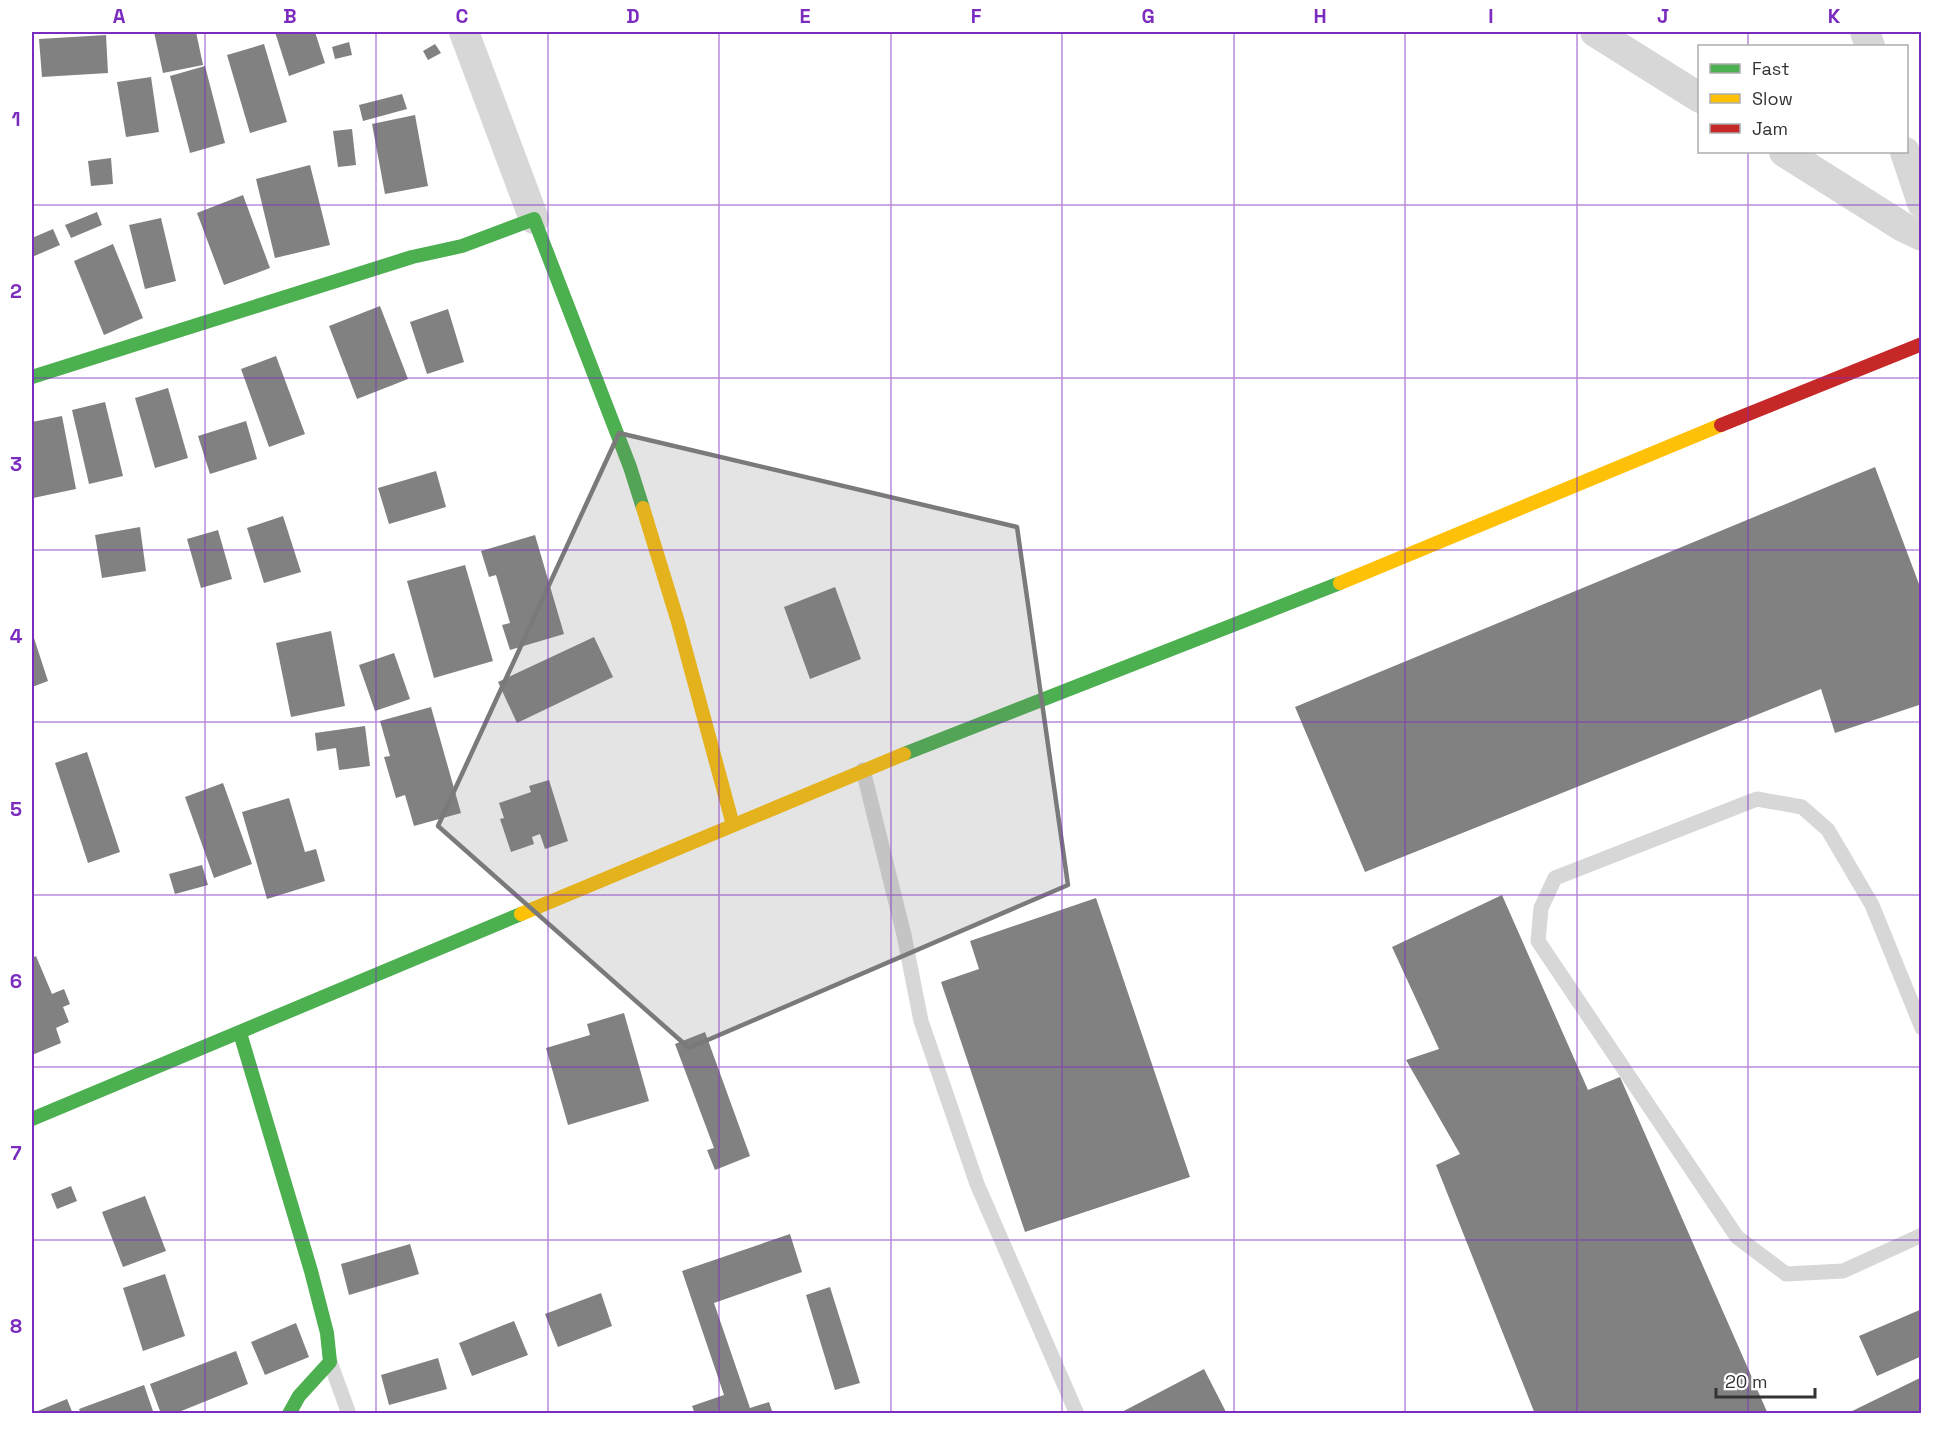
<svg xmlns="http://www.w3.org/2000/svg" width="1953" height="1445" viewBox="0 0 1953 1445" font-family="'Space Grotesk',sans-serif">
  <rect width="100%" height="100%" fill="#fff"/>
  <g fill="#818181">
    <polygon points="154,32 196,32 203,65 163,73"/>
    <polygon points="275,32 315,32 325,63 289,76"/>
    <polygon points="106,35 108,73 42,77 39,39"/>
    <polygon points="349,42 352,55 335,59 332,47"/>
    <polygon points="264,44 287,122 250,133 227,55"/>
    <polygon points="435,44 441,53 428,60 423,51"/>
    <polygon points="205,66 225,143 190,153 170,76"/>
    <polygon points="151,77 159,132 126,137 117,82"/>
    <polygon points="402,94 407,109 363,121 359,105"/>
    <polygon points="415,115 428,186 385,194 372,124"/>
    <polygon points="352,129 356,165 338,167 333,131"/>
    <polygon points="111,158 113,184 91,186 88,161"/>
    <polygon points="310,165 330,245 275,258 256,179"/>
    <polygon points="243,195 270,268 224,285 197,213"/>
    <polygon points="97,212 102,225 71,238 65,225"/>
    <polygon points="161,218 176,281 145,289 129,225"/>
    <polygon points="53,229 60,245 32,257 32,238"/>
    <polygon points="113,244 143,318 104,335 74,261"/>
    <polygon points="380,306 408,379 357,399 329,326"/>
    <polygon points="448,309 464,362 427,374 410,322"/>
    <polygon points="276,356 305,434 269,447 241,369"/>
    <polygon points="168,388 188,458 155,468 135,398"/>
    <polygon points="105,402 123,476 89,484 72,410"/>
    <polygon points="62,416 76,489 33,498 32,489 32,422"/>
    <polygon points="246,421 257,459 210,474 198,436"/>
    <polygon points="1875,467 1922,592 1922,704 1835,733 1821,689 1365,872 1295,707"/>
    <polygon points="436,471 446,507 389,524 378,488"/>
    <polygon points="283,516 301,572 264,583 247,528"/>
    <polygon points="140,527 146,571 102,578 95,535"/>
    <polygon points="218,530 232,579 201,588 187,539"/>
    <polygon points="535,535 564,634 510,650 502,625 510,623 496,575 489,577 481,551"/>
    <polygon points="465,565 493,661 434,678 407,581"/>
    <polygon points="835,587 861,659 810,679 784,607"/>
    <polygon points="331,631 345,706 291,717 276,643"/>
    <polygon points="32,632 48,681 32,687"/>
    <polygon points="594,637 613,677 517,723 498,682"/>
    <polygon points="394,653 410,699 375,711 359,665"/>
    <polygon points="431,707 461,813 414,826 405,795 396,798 384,757 390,756 380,721"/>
    <polygon points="365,726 370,766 339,770 336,748 317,751 315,733"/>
    <polygon points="87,752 120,852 88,863 55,763"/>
    <polygon points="549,780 568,841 545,849 540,834 532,837 534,844 511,852 500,819 504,818 499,803 531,792 529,786"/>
    <polygon points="223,783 252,864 214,878 185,797"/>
    <polygon points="289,798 305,852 316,849 325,881 267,899 242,812"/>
    <polygon points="202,865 208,885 175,894 169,874"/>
    <polygon points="1502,895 1588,1090 1620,1077 1768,1414 1535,1414 1436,1165 1460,1154 1406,1060 1439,1049 1392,947"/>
    <polygon points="1096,898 1190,1177 1025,1232 941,982 979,969 970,941"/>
    <polygon points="36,956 52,994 64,989 70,1004 63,1007 69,1022 56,1028 61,1043 32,1055 32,958"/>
    <polygon points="624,1013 649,1101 568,1125 546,1048 590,1035 587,1024"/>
    <polygon points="705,1032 750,1156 715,1170 707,1150 714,1148 675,1044"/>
    <polygon points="71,1186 77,1201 57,1209 51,1194"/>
    <polygon points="145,1196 166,1251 123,1267 102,1212"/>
    <polygon points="790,1234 802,1272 714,1303 750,1408 769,1402 773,1414 695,1414 692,1406 724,1395 682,1271"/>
    <polygon points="410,1244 419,1274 349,1295 341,1264"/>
    <polygon points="165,1274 185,1336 143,1351 123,1288"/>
    <polygon points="830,1287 860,1383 835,1390 806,1295"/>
    <polygon points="601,1293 612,1326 558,1347 545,1314"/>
    <polygon points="1922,1309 1922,1356 1877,1376 1859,1336"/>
    <polygon points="514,1321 528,1355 472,1376 459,1343"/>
    <polygon points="296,1323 309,1357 265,1375 251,1342"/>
    <polygon points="236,1351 248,1384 174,1414 161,1414 150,1384"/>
    <polygon points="438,1358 447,1389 389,1405 381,1375"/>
    <polygon points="1204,1369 1227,1414 1118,1414"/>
    <polygon points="1922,1377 1922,1414 1846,1414"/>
    <polygon points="144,1385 154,1414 81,1414 79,1409"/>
    <polygon points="67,1399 73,1414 33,1414 33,1413"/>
  </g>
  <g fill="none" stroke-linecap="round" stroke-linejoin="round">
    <g stroke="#d7d7d7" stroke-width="15">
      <polyline points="863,770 904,935 921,1021 977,1184 1077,1414"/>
      <polyline points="1922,1028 1872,905 1828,830 1802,807 1757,799 1555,878 1541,908 1538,941 1737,1237 1786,1274 1843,1271 1922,1235"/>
      <polyline points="330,1362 349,1414"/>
    </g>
    <g stroke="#d7d7d7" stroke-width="30">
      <polyline points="464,32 534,219"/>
      <polyline points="1595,32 1700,98"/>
      <polyline points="1865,32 1870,46"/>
      <polyline points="1784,152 1903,227 1922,236"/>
      <polyline points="1905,152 1922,203"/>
    </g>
    <g stroke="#4caf50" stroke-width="14">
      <polyline points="32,377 412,257 462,246 534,219 630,467 643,508"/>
      <polyline points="904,754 1340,583"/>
      <polyline points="240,1033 311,1271 327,1333 330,1362 299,1396 289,1414"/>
      <polyline points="32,1119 521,914"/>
    </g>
    <g stroke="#ffc107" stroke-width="14">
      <polyline points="643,508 678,622 733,825"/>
      <polyline points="1340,583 1721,425"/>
      <polyline points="521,914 904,754"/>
    </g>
    <polyline stroke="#c62828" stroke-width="14" points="1721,425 1922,344"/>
  </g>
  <path fill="#7a7a7a" fill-opacity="0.2" stroke="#7a7a7a" stroke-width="4.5" stroke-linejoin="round" d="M619 433 1017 527 1068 885 689 1048 438 826Z"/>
  <path fill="none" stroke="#7b2cbf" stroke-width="1.5" stroke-opacity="0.55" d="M205 32V1414M376 32V1414M548 32V1414M719 32V1414M891 32V1414M1062 32V1414M1234 32V1414M1405 32V1414M1577 32V1414M1748 32V46M1748 152V1414M32 205H1922M32 378H1922M32 550H1922M32 722H1922M32 895H1922M32 1067H1922M32 1240H1922"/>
  <rect width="1953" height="1445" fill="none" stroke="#ffffff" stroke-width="66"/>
  <rect x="1698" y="45" width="210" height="108" fill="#ffffff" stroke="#adadad" stroke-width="1.5"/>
  <rect x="1710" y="64" width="30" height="9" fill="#4caf50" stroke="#adadad" stroke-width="1.5"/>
  <text x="1752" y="75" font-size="18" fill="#333333">Fast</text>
  <rect x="1710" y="94" width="30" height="9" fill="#ffc107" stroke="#adadad" stroke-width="1.5"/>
  <text x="1752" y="105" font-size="18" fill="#333333">Slow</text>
  <rect x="1710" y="124" width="30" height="9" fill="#c62828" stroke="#adadad" stroke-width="1.5"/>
  <text x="1752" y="135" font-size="18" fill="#333333">Jam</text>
  <path d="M1716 1388v9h99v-9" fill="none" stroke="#333333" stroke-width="3"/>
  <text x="1725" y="1388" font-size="18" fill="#333333" stroke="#ffffff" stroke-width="4.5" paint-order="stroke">20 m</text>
  <rect x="33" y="33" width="1887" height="1379" fill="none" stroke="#7b2cbf" stroke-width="2"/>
  <g font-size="20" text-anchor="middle" font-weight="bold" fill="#7b2cbf">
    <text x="119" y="23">A</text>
    <text x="290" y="23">B</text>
    <text x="462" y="23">C</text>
    <text x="633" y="23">D</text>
    <text x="805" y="23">E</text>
    <text x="976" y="23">F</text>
    <text x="1148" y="23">G</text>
    <text x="1320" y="23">H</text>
    <text x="1491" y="23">I</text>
    <text x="1663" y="23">J</text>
    <text x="1834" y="23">K</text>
    <text x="16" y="126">1</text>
    <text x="16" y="298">2</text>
    <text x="16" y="471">3</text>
    <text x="16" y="643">4</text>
    <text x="16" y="816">5</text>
    <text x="16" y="988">6</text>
    <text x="16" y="1160">7</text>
    <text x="16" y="1333">8</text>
  </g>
</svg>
